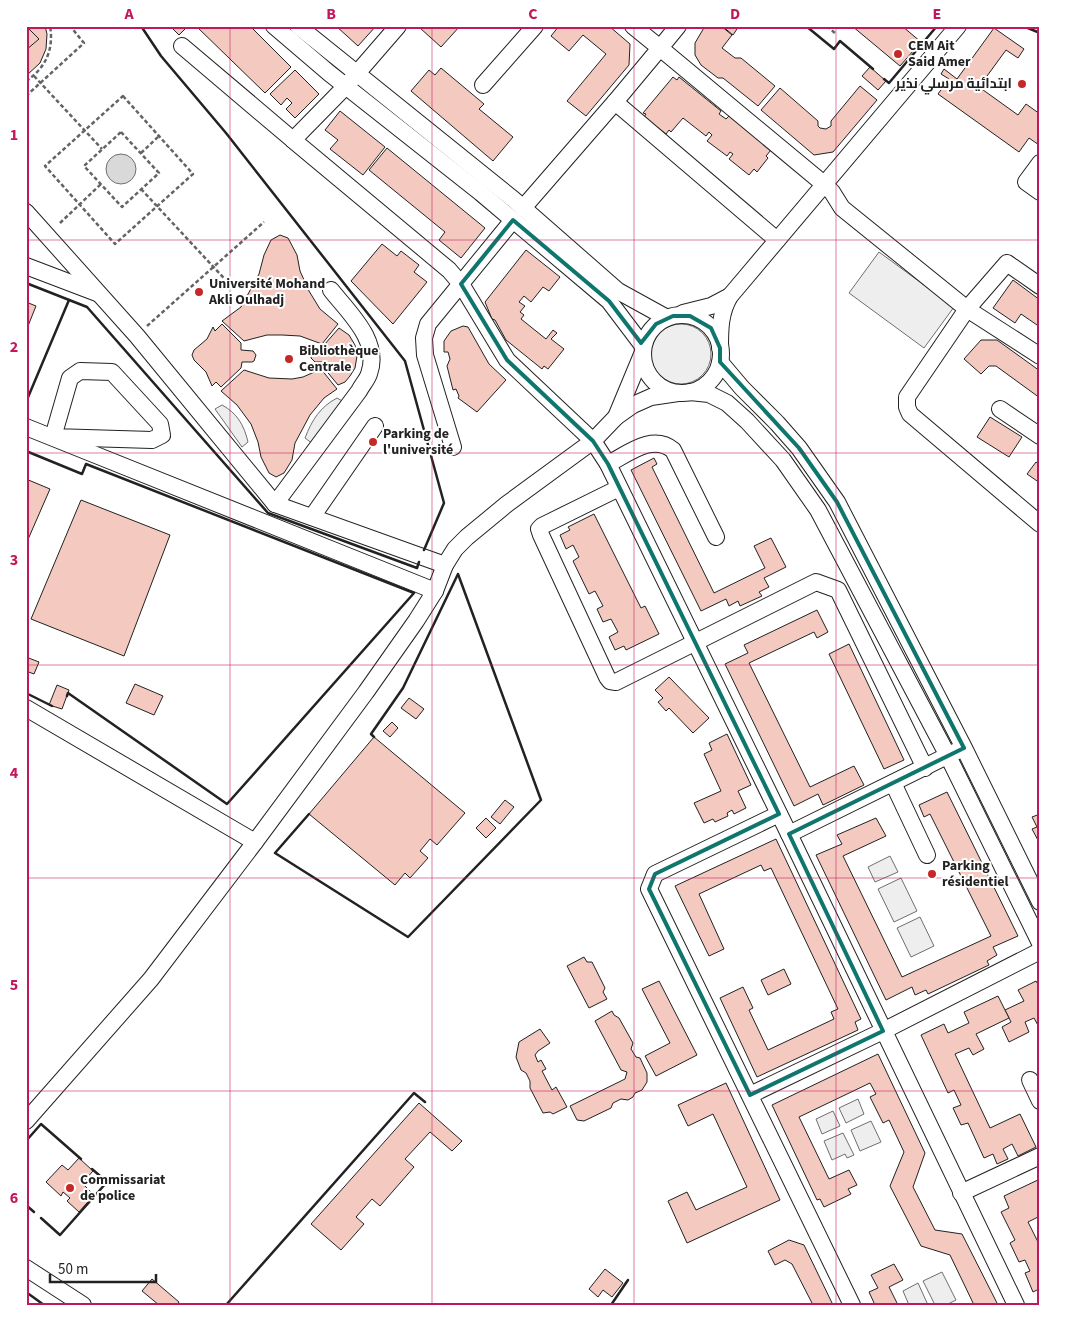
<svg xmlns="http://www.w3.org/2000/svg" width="1066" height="1331" viewBox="0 0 1066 1331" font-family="'Source Sans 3',Cairo,sans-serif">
  <rect width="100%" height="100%" fill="#fff"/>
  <g fill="#eee" stroke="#6f6f6f">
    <polygon points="879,252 954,307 924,348 849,293"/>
    <circle cx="681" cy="354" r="30"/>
    <path d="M337 398 344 402 313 444 305 438C312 420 320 407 337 398Z"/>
    <path d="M222 405C237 413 244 425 248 442L242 447 215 409Z"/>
    <polygon points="890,856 898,872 875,882 868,867"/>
    <polygon points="901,878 917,911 894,922 878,889"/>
    <polygon points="920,917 934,946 911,957 897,928"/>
    <polygon points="858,1099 864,1114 846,1123 839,1108"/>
    <polygon points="833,1111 840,1126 822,1134 816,1119"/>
    <polygon points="871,1121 881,1142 860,1151 851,1130"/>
    <polygon points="843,1133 854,1155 847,1158 845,1154 832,1160 824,1141"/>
    <polygon points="942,1272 956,1300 946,1305 935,1305 923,1281"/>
    <polygon points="918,1283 928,1305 909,1305 903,1291"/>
  </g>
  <circle fill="#d9d9d9" stroke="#6f6f6f" cx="121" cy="169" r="15"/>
  <g fill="#f3c9c0" stroke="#222">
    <polygon points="26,26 45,26 47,34 46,49 40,63 26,76"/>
    <polygon points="26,26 32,26 29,29 39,39 26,50"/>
    <polygon points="170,26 188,26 179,35"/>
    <polygon points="196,26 250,26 291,67 265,93"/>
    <polygon points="336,26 376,26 358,46"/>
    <polygon points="421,26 460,26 441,47 420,28"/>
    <polygon points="559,26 609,26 630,44 629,65 586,116 567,101 606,54 583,35 569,51 551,36"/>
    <polygon points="705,26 721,26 732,35 722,48 735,58 741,58 775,86 758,106 723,78 718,78 701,65 695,55 695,43"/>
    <polygon points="722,26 739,26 733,35"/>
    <polygon points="852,26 902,26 921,42 900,66"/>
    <polygon points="994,28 1024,49 1018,58 1006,50 979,87 1018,115 1026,104 1040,114 1040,143 1039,145 1029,138 1019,152 938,94 949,79 941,74 944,69 957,79"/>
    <polygon points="870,67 886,81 878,90 862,76"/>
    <polygon points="441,68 484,104 479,109 513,137 493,161 411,91 429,70 435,75"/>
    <polygon points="295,70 319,94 295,118 286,109 292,103 287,98 281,105 270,94"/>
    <polygon points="673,77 677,80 679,77 721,111 719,114 726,119 729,116 771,150 766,156 768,158 757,172 754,169 749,175 729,159 733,154 730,152 727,156 707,141 712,135 709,132 706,136 683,118 671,132 669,130 666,134 644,117 646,114 643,113"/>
    <polygon points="860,86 877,100 833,152 814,155 761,110 780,88 818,121 818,126 820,128 826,129 831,126 831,121"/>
    <polygon points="340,111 385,147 363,175 330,149 338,140 325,130"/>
    <polygon points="387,148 485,228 461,258 439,240 445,232 369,170"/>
    <polygon points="280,235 288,238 297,255 300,271 309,291 320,309 338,324 322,344 300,336 282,335 267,335 244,341 222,321 241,307 259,274 264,255 271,240"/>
    <polygon points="382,244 397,256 401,251 419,265 414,272 427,282 393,324 351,281"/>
    <polygon points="526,250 560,277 549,291 543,287 531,302 524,296 519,302 525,306 520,312 524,315 521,319 546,339 553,330 557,333 551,339 564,349 548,369 544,366 542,369 506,340 495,320 492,319 485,302"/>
    <polygon points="1013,280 1040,300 1040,327 1021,314 1015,323 993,308"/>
    <polygon points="26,302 36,306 26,331"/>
    <polygon points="222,324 241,343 241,350 253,351 256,355 254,361 252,362 242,362 241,368 221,387 216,382 212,386 206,372 194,360 192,355 194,350 207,339 213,327 215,331"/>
    <polygon points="463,326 468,327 489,364 506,380 477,412 458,398 459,396 456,389 453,390 447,366 450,359 448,352 444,352 444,341 451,331"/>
    <polygon points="339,328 349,335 355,345 357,356 355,368 350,376 345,382 338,385 324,368 324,362 315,362 311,358 312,353 324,352 324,345"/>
    <polygon points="981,340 997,340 1040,371 1040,398 996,366 989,366 981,374 964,359"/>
    <polygon points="321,369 337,389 324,398 310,415 295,443 292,460 284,473 276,477 269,473 261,457 258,442 251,424 237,405 221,391 244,370 269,378 292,379 303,377"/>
    <polygon points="990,417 1022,437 1009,457 977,437"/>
    <polygon points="654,458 657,464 652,467 714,593 765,568 754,546 771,538 786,567 764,578 769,587 759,592 762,596 740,606 738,601 729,606 726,599 701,611 631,470"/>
    <polygon points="1036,462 1040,465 1040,483 1027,474"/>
    <polygon points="26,479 50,489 26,544"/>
    <polygon points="81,500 170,535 124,656 31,619"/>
    <polygon points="594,514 641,608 645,606 659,634 626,650 624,646 615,650 609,637 618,632 611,619 603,622 597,609 603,606 595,591 589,594 573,561 579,557 573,545 566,549 560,535 570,530 568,527"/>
    <polygon points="817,610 828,632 817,638 814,632 749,663 810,787 854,766 864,785 823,805 818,794 794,806 725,664 748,653 744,645"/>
    <polygon points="849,644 904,760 884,769 829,654"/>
    <polygon points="26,657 39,662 34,674 26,671"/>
    <polygon points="669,677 709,718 693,733 669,708 666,711 658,702 663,698 655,690"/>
    <polygon points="135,684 163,696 154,715 126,703"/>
    <polygon points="57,685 69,690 62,709 49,705"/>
    <polygon points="409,698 424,709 416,719 401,708"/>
    <polygon points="392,722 398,728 390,737 383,731"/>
    <polygon points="727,734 751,785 738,791 746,808 734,814 732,810 727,813 728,816 715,822 713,819 704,823 694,803 721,791 704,754 712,750 709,743"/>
    <polygon points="374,737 465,813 437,845 430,839 420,851 428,858 410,878 405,873 395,885 309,814"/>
    <polygon points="947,792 1018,936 993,947 997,955 987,961 989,965 928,994 926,990 915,995 912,987 886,1000 816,855 842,844 837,835 876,818 886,836 843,856 902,977 991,936 930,814 924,817 919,805"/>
    <polygon points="505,800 514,807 500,824 491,817"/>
    <polygon points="1040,814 1040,844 1032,829 1037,827 1032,817"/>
    <polygon points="486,818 496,828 486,838 476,828"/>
    <polygon points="776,839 861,1019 855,1022 858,1030 757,1077 720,998 743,987 753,1008 749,1010 768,1050 834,1019 831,1012 838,1009 771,868 764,871 761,865 699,894 724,949 709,956 675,886"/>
    <polygon points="584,957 587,962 592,962 605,988 603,992 607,999 589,1008 567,966"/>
    <polygon points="784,969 791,984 768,995 761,980"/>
    <polygon points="659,981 697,1055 656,1076 645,1056 670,1043 642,989"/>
    <polygon points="1036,981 1040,988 1040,1029 1034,1018 1025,1022 1029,1032 1009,1042 1002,1027 1011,1022 1005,1010 1024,1001 1018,990"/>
    <polygon points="998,996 1009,1018 976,1034 984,1049 973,1055 969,1048 955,1054 990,1128 1020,1114 1036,1147 1018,1156 1012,1144 1003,1149 1008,1159 997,1164 993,1154 984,1158 968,1123 961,1125 953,1108 961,1105 954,1090 948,1093 921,1035 944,1024 948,1033 969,1023 964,1012"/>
    <polygon points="612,1011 614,1015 619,1018 633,1043 631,1049 636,1057 640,1058 647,1073 647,1082 642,1090 635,1093 633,1097 628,1100 621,1099 613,1103 611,1108 584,1121 577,1120 570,1106 625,1079 627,1072 621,1070 595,1021"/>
    <polygon points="540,1029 550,1043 538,1051 535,1055 538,1062 541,1060 546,1069 542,1071 552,1090 556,1087 567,1107 553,1114 550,1112 543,1113 530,1088 530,1081 526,1073 521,1070 516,1057 519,1042"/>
    <polygon points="878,1054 925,1153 913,1187 935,1230 962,1234 998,1305 974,1305 950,1255 921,1246 890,1186 904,1152 889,1120 883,1123 870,1097 876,1094 870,1083 799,1117 829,1179 849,1170 857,1185 848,1189 851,1194 824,1207 820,1199 817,1200 772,1105"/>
    <polygon points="726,1083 780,1200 687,1243 668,1201 687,1192 696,1210 747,1187 713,1114 688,1126 678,1105"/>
    <polygon points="419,1103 462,1141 452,1151 430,1132 405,1159 414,1167 380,1206 372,1199 356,1217 364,1224 341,1250 311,1224"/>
    <polygon points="79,1158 93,1171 82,1183 94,1195 79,1212 67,1201 70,1198 63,1192 61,1196 46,1182 62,1165 68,1170"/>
    <polygon points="1040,1179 1040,1216 1028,1222 1040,1246 1040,1290 1039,1289 1033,1292 1025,1273 1030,1271 1025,1260 1019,1262 1010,1243 1015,1240 1001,1212 1009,1208 1004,1196"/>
    <polygon points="789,1240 804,1245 833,1305 813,1305 792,1264 785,1260 775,1265 768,1251"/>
    <polygon points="894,1264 903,1280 889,1287 898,1305 875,1305 869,1292 878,1288 871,1275"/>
    <polygon points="605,1269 623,1283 612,1297 603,1290 598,1297 589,1289"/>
    <polygon points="152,1279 179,1302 177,1305 159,1305 142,1291"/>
  </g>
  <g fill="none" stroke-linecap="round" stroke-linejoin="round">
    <defs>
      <g id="minor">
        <polyline points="274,26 329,73 481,193 609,301 643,346"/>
        <polyline points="298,26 513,199 618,291 667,318"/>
        <polyline points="398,26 346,86 293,140 449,270 461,284 507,360 593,441 608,464 789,834 1016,1305"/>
        <polyline points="633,26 660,48 615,102 777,240"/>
        <polyline points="678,26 660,48 825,185 832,192 842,208 967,309 1040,356"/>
        <polyline points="182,46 293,140"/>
        <polyline points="483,85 535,26"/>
        <polyline points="1040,163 1026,182 1040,192"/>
        <polyline points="523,208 615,102"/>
        <polyline points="26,212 137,336 275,504 445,565"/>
        <polyline points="26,266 97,293"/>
        <polyline points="1040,286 1007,263 967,309 907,397 907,407 910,414 1040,524"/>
        <polyline points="683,313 711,306 730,296"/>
        <circle cx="682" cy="354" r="39"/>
        <path d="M720 348C720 329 720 313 730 296L958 26"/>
        <polyline points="720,362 742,388 777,423 799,448 837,502 964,748 1040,902"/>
        <polygon points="80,371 112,372 160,424 162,435 152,440 53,437 70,378"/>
        <polyline points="690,392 709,394 727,403 747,421 783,460 818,510 948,756 1040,943"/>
        <polyline points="1000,409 1040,436"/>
        <polyline points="616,417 643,352"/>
        <polyline points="26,427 435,591"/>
        <polyline points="453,447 425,355 424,338 428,324 513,220"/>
        <path d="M608 464C628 454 652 433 673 450L716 537"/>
        <polyline points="619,488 542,526 539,529 541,535 607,677 610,681 616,682 816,582 838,590 925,768"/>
        <path d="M275 504 359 391C362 385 367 380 369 374 381 341 349 313 331 290"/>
        <polyline points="312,517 375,426"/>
        <polyline points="26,708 255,842"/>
        <polyline points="893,783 927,855"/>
        <polyline points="779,814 655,874 649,889 852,1305"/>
        <polyline points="789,834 957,751"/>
        <polyline points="1030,1080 1040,1101"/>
        <polyline points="750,1095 883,1031 1040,951"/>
        <polyline points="26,1121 151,979 255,842 366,692 416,621 435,591 445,565 455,549 467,537 507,504 593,441 616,417 633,405 651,397 678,393"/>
        <polyline points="961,1193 1040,1156"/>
        <polyline points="26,1268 83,1305"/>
      </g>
    </defs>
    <use href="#minor" stroke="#222" stroke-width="18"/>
    <g stroke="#646464" stroke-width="2.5" stroke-dasharray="4 2.5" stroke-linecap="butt">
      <polyline points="827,26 836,34"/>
      <polyline points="34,76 102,149"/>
      <path d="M26 81C46 68 54 49 50 26"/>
      <polyline points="26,96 84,43 70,26"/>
      <polygon points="123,96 193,174 115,244 45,166"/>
      <polygon points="121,132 159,173 122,207 84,166"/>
      <polyline points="141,153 159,136"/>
      <polyline points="141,189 234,289"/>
      <polyline points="60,223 101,184"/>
      <polyline points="147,326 264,222"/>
    </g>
    <use href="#minor" stroke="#fff" stroke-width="16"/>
    <g stroke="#222" stroke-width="1" stroke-dasharray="6 2.5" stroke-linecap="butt">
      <polyline points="26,1205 34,1212"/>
      <polyline points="41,1218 60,1235 76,1217"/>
    </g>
    <g stroke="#222" stroke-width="2.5">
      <polyline points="141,26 161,56 226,133 405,361 444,503 424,550"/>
      <polyline points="806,26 834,49 840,41 873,69"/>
      <polyline points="1023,26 1040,33"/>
      <polyline points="884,79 889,83 937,26"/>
      <polyline points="26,283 87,307 268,513 417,568 419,562"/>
      <polyline points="26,402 69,300"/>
      <polyline points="26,451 82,474 86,464 414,593 227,804 68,693 67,696"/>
      <polyline points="26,693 52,706"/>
      <polyline points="309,814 275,853 408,937 541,800 458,574 403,688 371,734 374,737"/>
      <polyline points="26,1141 41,1124 81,1159"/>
      <polyline points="26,1205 34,1212"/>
      <polyline points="41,1218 60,1235 107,1182 92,1169"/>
      <polyline points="26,1292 44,1305"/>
      <polyline points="226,1305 414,1093 425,1102"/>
      <polyline points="611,1305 628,1280"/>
    </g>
  </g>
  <path fill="none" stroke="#0f766e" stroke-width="4" stroke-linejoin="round" d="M513 220 609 301 641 343 656 324 673 316H690L711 328 720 348V362L799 448 837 502 964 748 789 834 883 1031 750 1095 649 889 655 874 779 814 608 464 593 441 507 360 461 284Z"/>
  <path fill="none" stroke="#c2185b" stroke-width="1" stroke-opacity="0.55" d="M230 26V1305M432 26V1305M634 26V1305M836 26V1305M26 240H1040M26 453H1040M26 665H1040M26 878H1040M26 1091H1040"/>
  <g fill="#c62828" stroke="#fff" stroke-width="2">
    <circle cx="898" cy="54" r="5"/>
    <circle cx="1022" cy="84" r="5"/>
    <circle cx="199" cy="292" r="5"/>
    <circle cx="289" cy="359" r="5"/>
    <circle cx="373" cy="442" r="5"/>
    <circle cx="932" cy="874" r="5"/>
    <circle cx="70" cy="1188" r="5"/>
  </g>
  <g text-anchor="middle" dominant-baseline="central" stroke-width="4" stroke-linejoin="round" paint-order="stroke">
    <g font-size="14" font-weight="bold" fill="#222" stroke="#fff" text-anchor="start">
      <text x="908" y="46">CEM Ait<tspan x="908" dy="16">Said Amer</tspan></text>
      <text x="1012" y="84" text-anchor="end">ابتدائية مرسلي نذير</text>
      <text x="209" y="284">Université Mohand<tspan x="209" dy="16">Akli Oulhadj</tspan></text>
      <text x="299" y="351">Bibliothèque<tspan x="299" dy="16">Centrale</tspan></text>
      <text x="383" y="434">Parking de<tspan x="383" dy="16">l'université</tspan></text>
      <text x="942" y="866">Parking<tspan x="942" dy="16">résidentiel</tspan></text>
      <text x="80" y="1180">Commissariat<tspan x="80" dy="16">de police</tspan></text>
    </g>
  </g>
  <rect width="1066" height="1331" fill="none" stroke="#ffffff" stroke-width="55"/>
  <path d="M50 1274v8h106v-8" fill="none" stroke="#222222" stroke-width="2.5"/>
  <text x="58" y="1274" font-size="15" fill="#222222" stroke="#ffffff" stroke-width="4" paint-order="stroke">50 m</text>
  <rect x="28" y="28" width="1010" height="1276" fill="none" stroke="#c2185b" stroke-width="2"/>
  <g font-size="16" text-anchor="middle" font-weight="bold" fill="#c2185b">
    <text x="129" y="19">A</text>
    <text x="331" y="19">B</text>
    <text x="533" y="19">C</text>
    <text x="735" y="19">D</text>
    <text x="937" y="19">E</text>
    <text x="14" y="140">1</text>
    <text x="14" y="352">2</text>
    <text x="14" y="565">3</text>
    <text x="14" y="778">4</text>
    <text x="14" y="990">5</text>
    <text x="14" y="1203">6</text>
  </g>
</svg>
